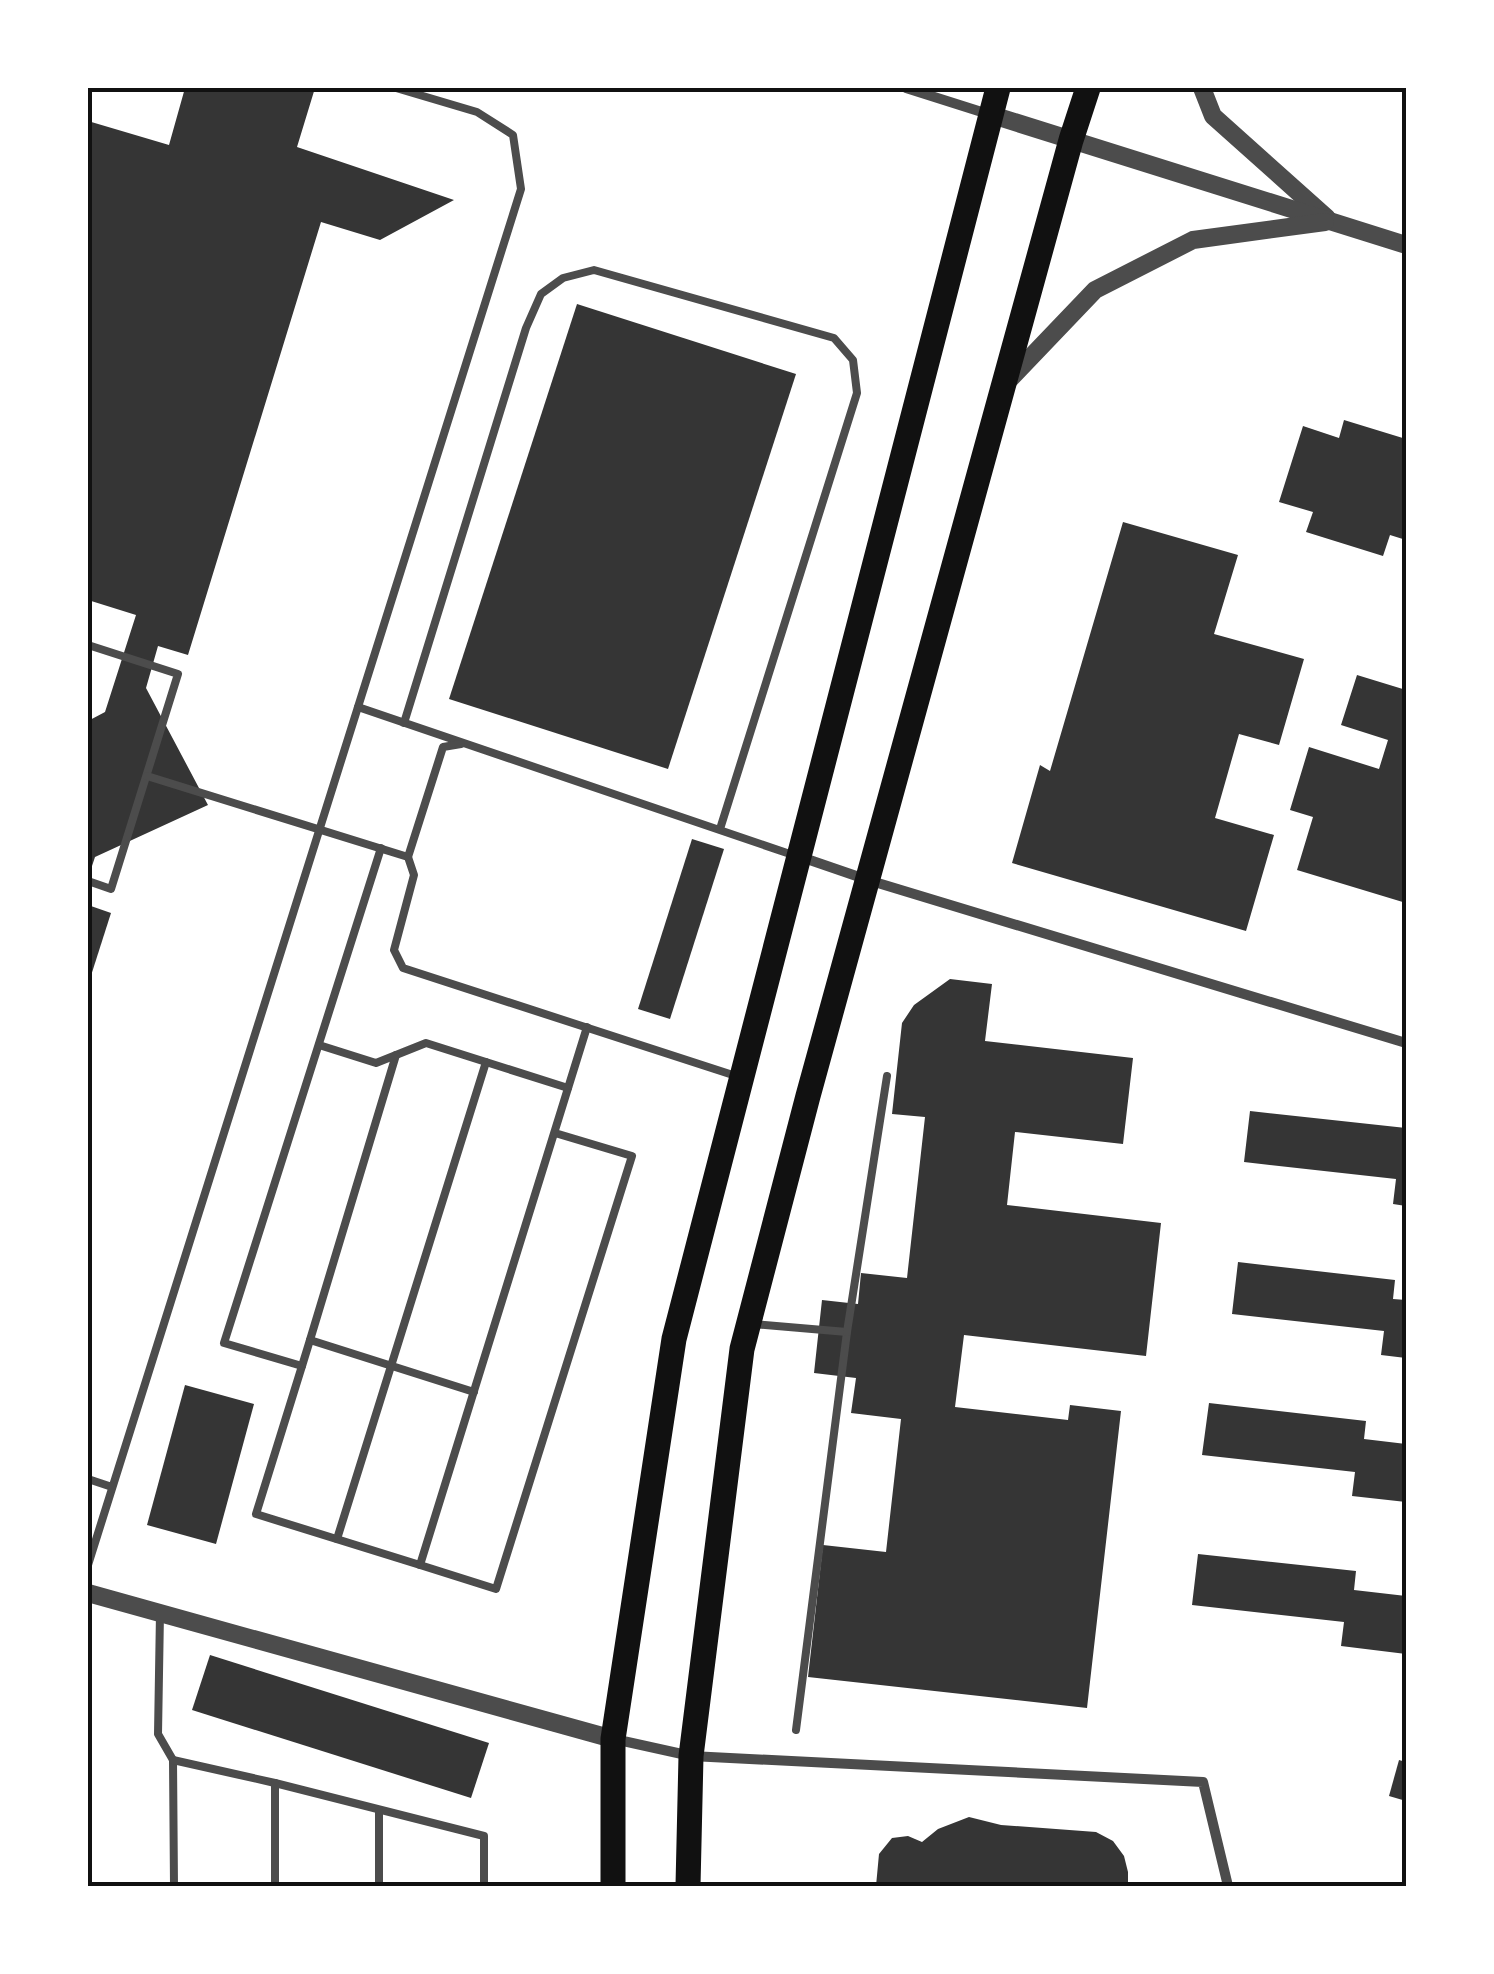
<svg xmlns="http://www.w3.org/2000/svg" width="1494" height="1974" viewBox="0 0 1494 1974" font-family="Lato,sans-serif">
  <rect width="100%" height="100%" fill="#fff"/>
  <g fill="#353535">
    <polygon points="185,88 315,88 297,147 454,200 380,240 321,222 188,655 158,646 146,688 208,805 95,857 88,878 88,721 105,712 136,615 88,600 88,121 169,145"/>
    <polygon points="577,304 796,374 668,769 449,699"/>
    <polygon points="1344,420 1406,439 1406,540 1390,535 1383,556 1306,532 1313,512 1279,502 1303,426 1339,438"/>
    <polygon points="1123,522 1238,555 1214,634 1304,659 1279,745 1239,734 1215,818 1274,835 1246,931 1012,863 1040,765 1050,771"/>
    <polygon points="1357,675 1406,690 1406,903 1297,870 1313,817 1290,810 1309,747 1379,769 1388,740 1341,725"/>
    <polygon points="692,839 724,849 670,1019 638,1009"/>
    <polygon points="88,905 111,913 88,985"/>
    <polygon points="950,979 992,984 985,1041 1133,1058 1123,1144 1015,1132 1007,1205 1161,1223 1146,1356 964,1335 955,1407 1068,1420 1070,1405 1121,1411 1087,1708 808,1677 823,1545 886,1552 901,1419 851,1413 856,1378 814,1373 822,1300 858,1304 861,1273 907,1278 925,1117 892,1114 902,1023 914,1005"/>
    <polygon points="1250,1111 1406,1128 1406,1206 1393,1204 1396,1179 1244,1162"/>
    <polygon points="1238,1262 1395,1280 1393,1299 1406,1300 1406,1358 1381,1355 1384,1331 1232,1314"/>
    <polygon points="185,1385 254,1404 216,1544 147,1525"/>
    <polygon points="1209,1403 1366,1421 1364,1439 1406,1444 1406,1502 1352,1496 1355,1472 1202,1455"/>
    <polygon points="1198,1554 1356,1571 1354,1590 1406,1596 1406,1654 1341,1646 1344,1622 1192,1605"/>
    <polygon points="210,1655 489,1743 471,1798 192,1710"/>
    <polygon points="1399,1760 1406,1762 1406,1801 1389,1796"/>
    <polygon points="969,1817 1001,1825 1096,1832 1113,1841 1124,1856 1128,1872 1128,1886 876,1886 879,1854 892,1838 908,1836 922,1842 938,1829"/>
  </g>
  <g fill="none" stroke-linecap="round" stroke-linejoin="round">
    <g stroke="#4c4c4c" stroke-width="8">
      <polyline points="88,645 178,674 111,889 88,881"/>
      <polyline points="358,707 793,855"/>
      <polyline points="404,723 526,328 541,294 563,278 594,270 834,338 853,360 857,393 720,829"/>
      <polyline points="147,776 408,857 414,875 394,950 403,968 736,1076"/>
      <polyline points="381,848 224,1343 302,1366 256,1514 420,1565 587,1027"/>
      <polyline points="408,857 443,747 461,744"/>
      <polyline points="319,1045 376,1063 426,1043 568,1088"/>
      <polyline points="753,1324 847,1332 796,1730"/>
      <polyline points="847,1332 887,1076"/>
      <polyline points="310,1340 396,1055"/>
      <polyline points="302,1366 310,1340 474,1392"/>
      <polyline points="88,1479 112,1487"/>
      <polyline points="337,1539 486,1062"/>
      <polyline points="88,1565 521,189 513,135 477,112 396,88"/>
      <polyline points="420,1565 496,1589 632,1156 555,1133"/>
      <polyline points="160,1613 158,1734 173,1760 174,1886"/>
      <polyline points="173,1760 275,1783 484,1836 484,1886"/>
      <polyline points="275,1783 275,1886"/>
      <polyline points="379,1810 379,1886"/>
    </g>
    <g stroke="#4c4c4c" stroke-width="10">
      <polyline points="906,88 988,114"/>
      <polyline points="801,857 868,880 1406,1043"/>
      <polyline points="614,1739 691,1756 1203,1782 1228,1886"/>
    </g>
    <g stroke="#4c4c4c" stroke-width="18">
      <polyline points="1202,88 1213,116 1327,218"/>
      <polyline points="989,114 1406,245"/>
      <polyline points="1008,381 1095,290 1193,240 1325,222"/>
      <polyline points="88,1593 613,1739"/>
    </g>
    <g stroke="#111" stroke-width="25">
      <polyline points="613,1886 613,1739 674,1339 998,88"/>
      <polyline points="688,1886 691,1756 742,1349 808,1096 1071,140 1088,88"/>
    </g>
  </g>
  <rect width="1494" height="1974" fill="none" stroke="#ffffff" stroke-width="180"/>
  <rect x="90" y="90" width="1314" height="1794" fill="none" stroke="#111" stroke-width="4"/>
</svg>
